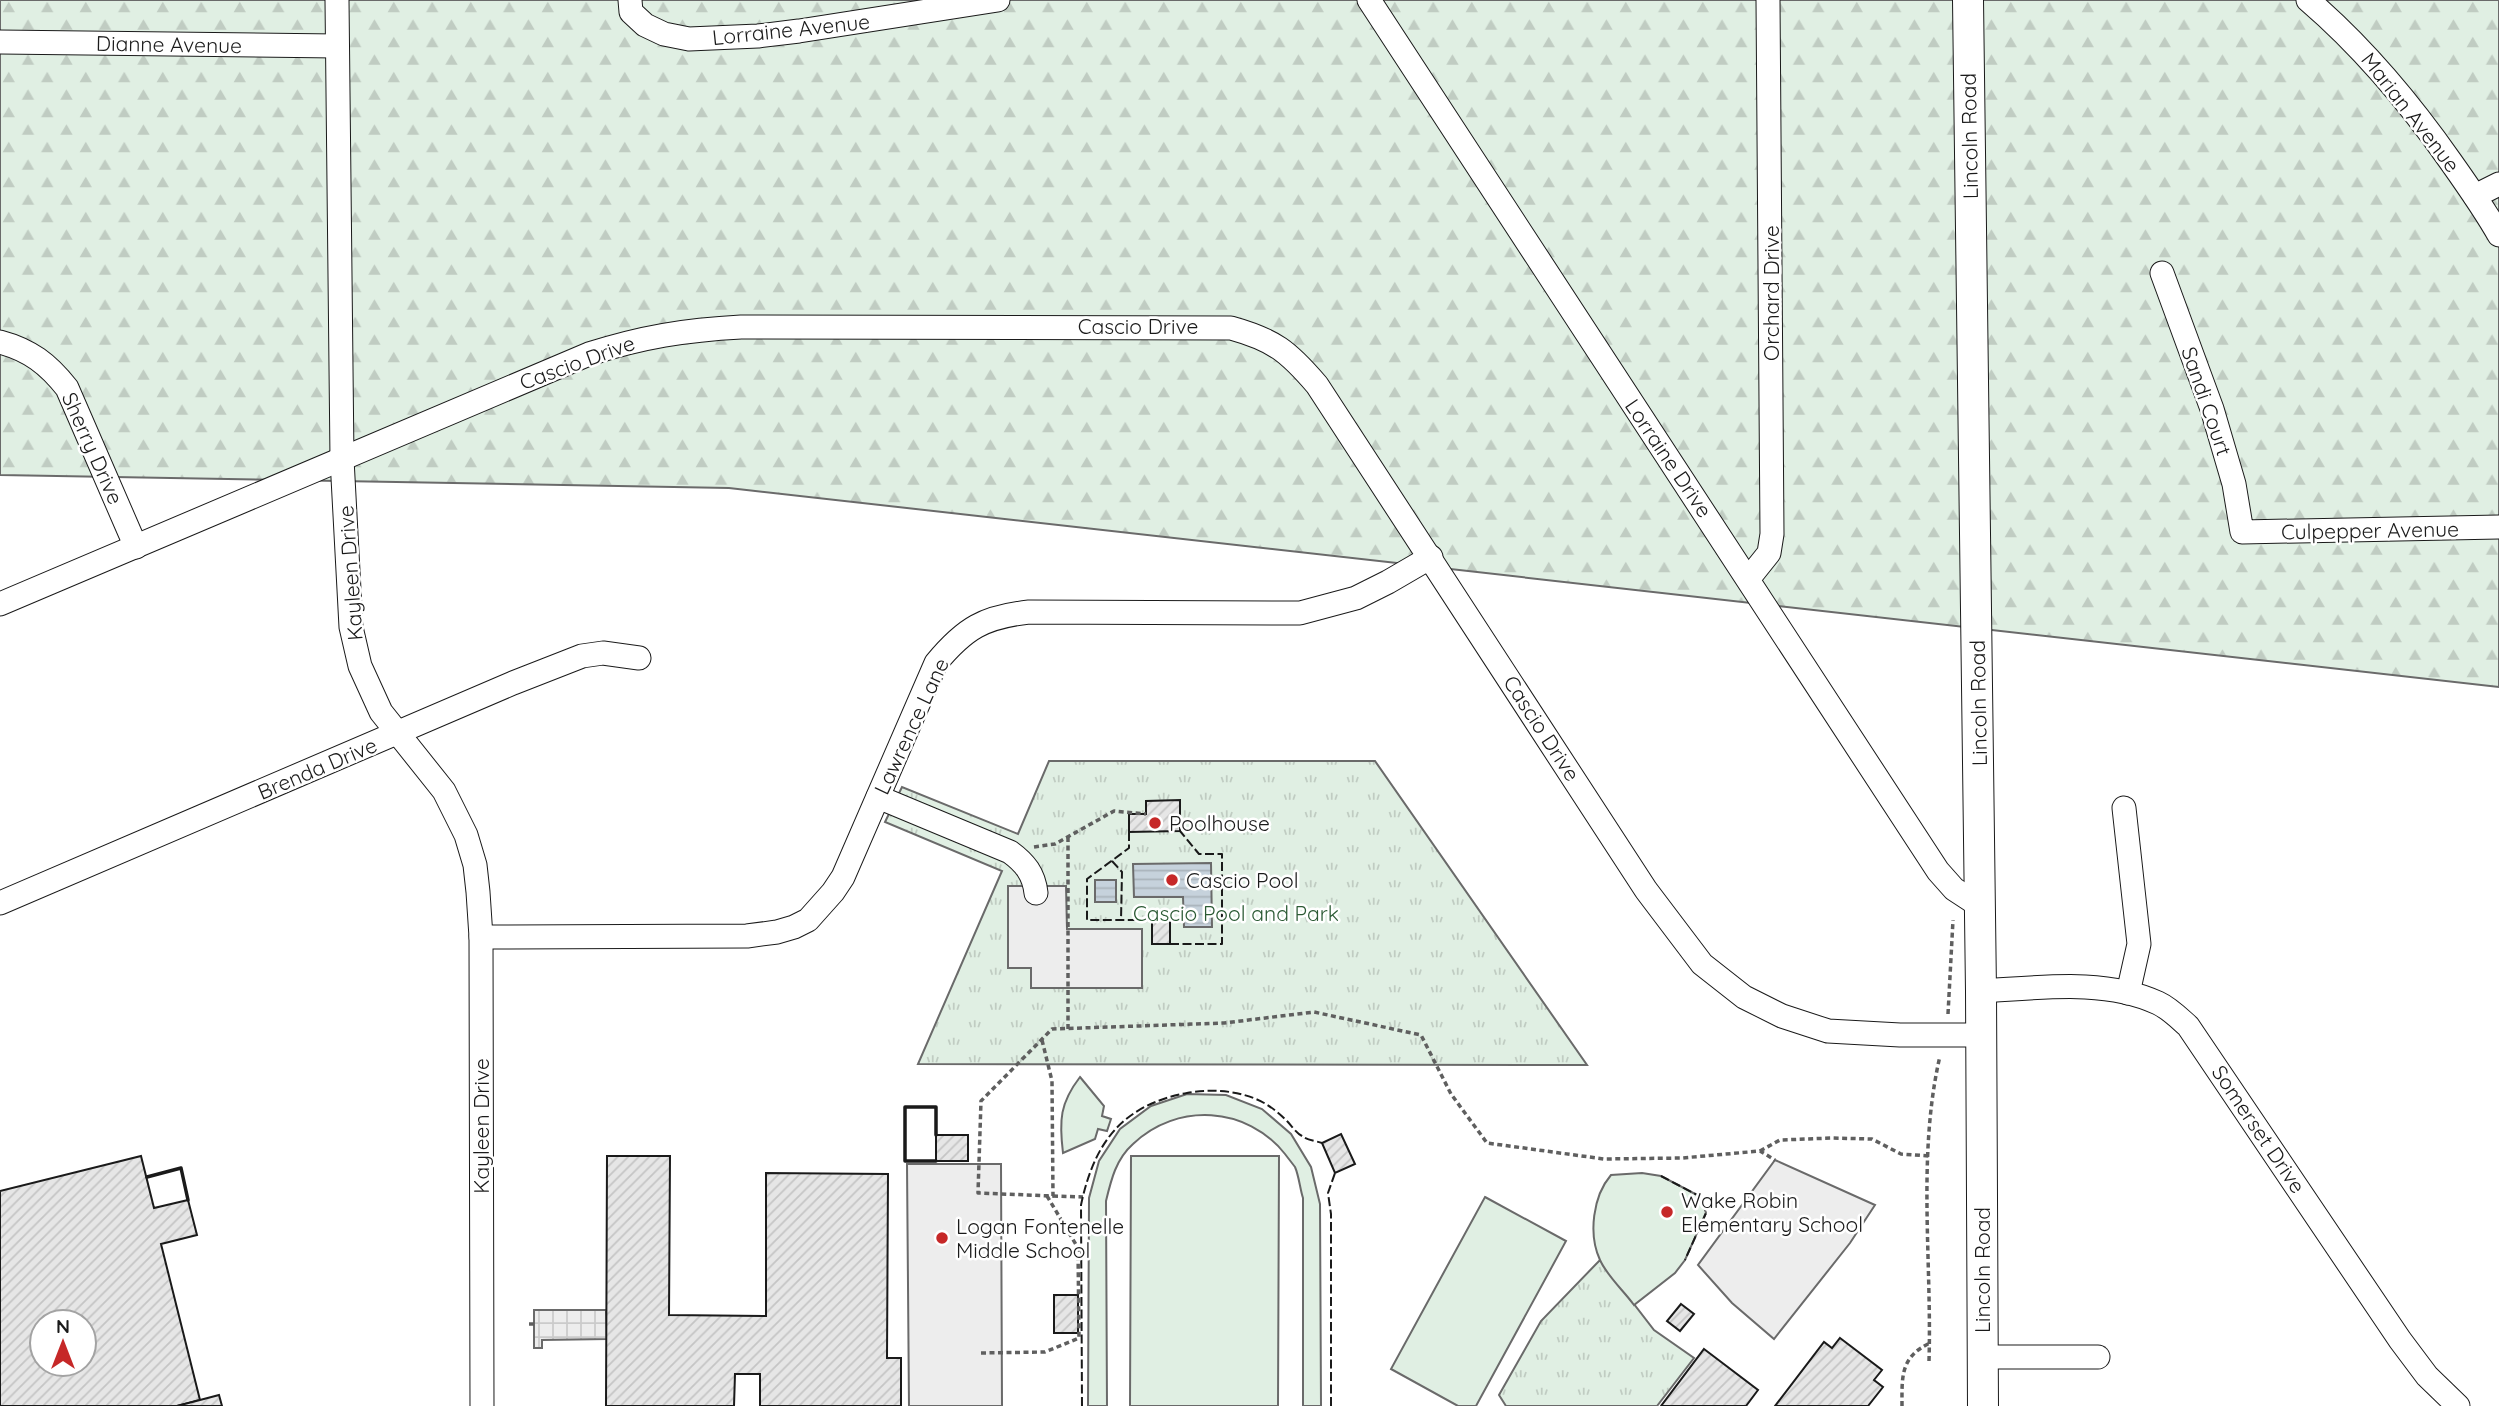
<svg xmlns="http://www.w3.org/2000/svg" width="2499" height="1406" viewBox="0 0 2499 1406" font-family="Quicksand,sans-serif">
  <defs>
    <pattern id="forest-firs" width="22" height="20" patternUnits="userSpaceOnUse" patternTransform="scale(1.75)"><rect width="22" height="20" fill="#e0efe3"/><path d="M5 1l3.5 6h-7zM16 11l3.5 6h-7z" fill="#c0ccc2"/></pattern>
    <pattern id="park-tufts" width="24" height="20" patternUnits="userSpaceOnUse" patternTransform="scale(1.75)"><rect width="24" height="20" fill="#e0efe3"/><path d="M3 7l-1-3M5 7V3M7 7l1-3M15 17l-1-3M17 17v-4M19 17l1-3" fill="none" stroke="#c0ccc2"/></pattern>
    <pattern id="plaza-grid" width="8" height="8" patternUnits="userSpaceOnUse" patternTransform="scale(1.75)"><rect width="8" height="8" fill="#ededed"/><path d="M0 4h8M4 0v8" fill="none" stroke="#cbcbcb"/></pattern>
    <pattern id="water-rules" width="6" height="5" patternUnits="userSpaceOnUse" patternTransform="scale(1.75)"><rect width="6" height="5" fill="#c6d2dc"/><path d="M0 2.5h6" fill="none" stroke="#aab4bc"/></pattern>
    <pattern id="building-hatch" width="6" height="6" patternUnits="userSpaceOnUse" patternTransform="scale(1.75)"><rect width="6" height="6" fill="#e6e6e6"/><path d="M-1 1l2-2M0 6l6-6M5 7l2-2" fill="none" stroke="#c5c5c5"/></pattern>
  </defs>
  <rect width="100%" height="100%" fill="#fff"/>
  <polygon fill="url(#forest-firs)" stroke="#6a6a6a" stroke-width="2" points="0,0 2499,0 2499,687 729,488 0,475"/>
  <g fill="url(#park-tufts)" stroke="#6a6a6a" stroke-width="2">
    <polygon points="1049,761 1375,761 1587,1065 918,1064 1002,871 885,822 902,787 1018,834"/>
    <polygon points="1600,1260 1654,1330 1694,1358 1657,1406 1506,1406 1499,1395 1541,1321"/>
  </g>
  <g fill="#e0efe3" stroke="#6a6a6a" stroke-width="2">
    <path d="M1080 1077 1104 1106 1102 1116 1111 1119 1107 1131 1098 1129 1095 1139 1063 1153C1059 1120 1060 1103 1080 1077Z"/>
    <path d="M1187 1094 1226 1095 1262 1109 1291 1134 1311 1167 1320 1204 1321 1406H1303V1198C1300 1189 1299 1176 1295 1167 1292 1163 1288 1158 1285 1154 1247 1106 1177 1102 1133 1144 1116 1159 1111 1180 1106 1201L1107 1406H1088L1089 1198 1099 1161 1120 1129 1151 1106Z"/>
    <polygon points="1131,1156 1279,1156 1278,1406 1130,1406"/>
    <path d="M1642 1173 1661 1176 1701 1197 1706 1213 1685 1260 1675 1273 1634 1305C1624 1291 1607 1276 1600 1260 1588 1234 1593 1196 1611 1175Z"/>
    <polygon points="1485,1197 1566,1241 1476,1406 1458,1406 1391,1369"/>
  </g>
  <g fill="#ededed" stroke="#6a6a6a" stroke-width="2">
    <polygon points="1008,886 1066,886 1067,929 1142,929 1142,988 1031,988 1031,968 1008,968"/>
    <polygon points="1775,1160 1875,1205 1850,1243 1774,1339 1732,1303 1698,1265"/>
    <polygon points="907,1164 1001,1164 1002,1406 909,1406"/>
  </g>
  <polygon fill="url(#plaza-grid)" stroke="#6a6a6a" stroke-width="2" points="534,1310 606,1310 607,1339 542,1340 542,1348 534,1348"/>
  <g fill="url(#water-rules)" stroke="#6a6a6a" stroke-width="2">
    <polygon points="1211,863 1212,927 1184,927 1183,897 1134,897 1133,864"/>
    <rect x="1095" y="880" width="21" height="22"/>
  </g>
  <g fill="url(#building-hatch)" stroke="#1a1a1a" stroke-width="2" fill-rule="evenodd">
    <polygon points="1180,800 1180,831 1129,832 1129,814 1146,814 1146,801"/>
    <rect x="1152" y="920" width="18" height="24"/>
    <polygon points="1341,1134 1355,1164 1335,1173 1322,1143"/>
    <rect x="936" y="1135" width="32" height="26"/>
    <path d="M141 1156 154 1208 188 1200 197 1235 161 1244 200 1400 177 1406H0V1191ZM42 1322H84V1364H42Z"/>
    <polygon points="607,1156 670,1156 669,1315 766,1316 766,1173 888,1174 887,1358 901,1358 901,1406 760,1406 760,1374 735,1374 734,1406 606,1406"/>
    <rect x="1054" y="1295" width="24" height="38"/>
    <polygon points="1681,1304 1694,1314 1680,1331 1667,1321"/>
    <polygon points="1840,1338 1882,1370 1874,1380 1883,1387 1868,1406 1775,1406 1824,1342 1832,1348"/>
    <polygon points="1704,1349 1758,1390 1746,1406 1661,1406"/>
    <polygon points="219,1395 222,1406 177,1406 200,1400"/>
  </g>
  <g fill="none" stroke-linecap="round" stroke-linejoin="round">
    <defs>
      <g id="minor">
        <polyline points="337,0 342,459 351,627 360,666 381,712 444,791 466,835 475,865 478,892 481,937 482,1406"/>
        <polyline points="630,0 631,12 645,25 664,34 689,39 758,36 799,31 998,0"/>
        <polyline points="1369,0 1938,871 1954,889 1980,906"/>
        <path d="M2308 0C2364 48 2409 102 2451 162 2468 186 2485 210 2499 235"/>
        <polyline points="0,42 337,46"/>
        <polyline points="2475,196 2499,184"/>
        <polyline points="2162,273 2212,409 2234,484 2242,532 2499,527"/>
        <path d="M0 342C30 350 48 364 67 388L136 547"/>
        <polyline points="1749,578 1769,553 1772,534 1768,0"/>
        <path d="M0 604 589 354C642 337 685 330 741 327L1231 328C1274 340 1288 351 1317 385L1646 890 1702 964 1744 997 1782 1016 1828 1031 1900 1035H1982"/>
        <path d="M878 797 1010 852C1025 863 1034 874 1036 893"/>
        <polyline points="2124,808 2139,944 2128,993"/>
        <polyline points="0,903 513,683 582,656 603,653 639,658"/>
        <path d="M481 937 747 936 777 932 794 927 808 920 833 892 843 877 936 663C965 628 984 617 1029 612L1300 613 1356 598 1388 582 1431 557"/>
        <path d="M1981 991C2038 988 2105 978 2158 1003 2169 1008 2179 1018 2188 1026L2400 1340 2427 1376 2458 1406"/>
        <polyline points="1983,1357 2098,1357"/>
      </g>
      <polyline id="major" points="1968,0 1981,991 1983,1406"/>
    </defs>
    <use href="#minor" stroke="#1a1a1a" stroke-width="25"/>
    <use href="#major" stroke="#1a1a1a" stroke-width="32"/>
    <g stroke="#5f5f5f" stroke-width="3.5" stroke-dasharray="5 3.5" stroke-linecap="butt">
      <polyline points="1034,847 1055,844 1114,811 1146,814"/>
      <polyline points="1948,1014 1953,920"/>
      <polyline points="1068,1029 1068,837"/>
      <polyline points="1042,1040 1052,1081 1053,1196 978,1193 981,1101 1052,1029 1224,1023 1314,1012 1421,1035 1451,1094 1487,1143 1604,1159 1682,1158 1760,1151 1775,1160"/>
      <polyline points="1760,1151 1780,1140 1832,1138 1872,1139 1901,1154 1929,1156"/>
      <polyline points="1053,1196 1083,1197"/>
      <polyline points="529,1324 534,1324"/>
      <polyline points="981,1353 1045,1352 1079,1338 1078,1248 1047,1196"/>
      <path d="M1929 1361C1932 1260 1917 1155 1940 1056"/>
      <path d="M1902 1406C1902 1377 1900 1357 1930 1343"/>
    </g>
    <use href="#minor" stroke="#fff" stroke-width="23"/>
    <use href="#major" stroke="#fff" stroke-width="30"/>
    <g stroke="#1a1a1a" stroke-width="2" stroke-dasharray="9 3.5" stroke-linecap="butt">
      <polyline points="1129,832 1129,848 1087,879 1087,920 1152,920"/>
      <polyline points="1112,861 1122,872 1121,920"/>
      <polyline points="1170,944 1222,944 1222,854 1199,854 1180,831"/>
      <polyline points="1661,1176 1701,1197 1706,1213 1685,1260"/>
      <path d="M1082 1406 1081 1205C1094 1143 1122 1105 1187 1093 1210 1089 1234 1090 1256 1099 1268 1104 1278 1112 1287 1121 1291 1125 1296 1133 1302 1136 1307 1140 1316 1141 1322 1143"/>
      <polyline points="1331,1406 1331,1214 1328,1193 1335,1173"/>
    </g>
    <g stroke="#1a1a1a" stroke-width="3.5">
      <polyline points="936,1135 936,1107 905,1107 905,1161 936,1161"/>
      <polyline points="147,1177 181,1168 188,1200"/>
    </g>
  </g>
  <g fill="#c62828" stroke="#fff" stroke-width="2.5">
    <circle cx="1155" cy="823" r="7"/>
    <circle cx="1172" cy="880" r="7"/>
    <circle cx="1667" cy="1212" r="7"/>
    <circle cx="942" cy="1238" r="7"/>
  </g>
  <g text-anchor="middle" dominant-baseline="central" stroke-width="5" stroke-linejoin="round" paint-order="stroke">
    <g font-size="21" fill="#1a1a1a" stroke="#fff">
      <text transform="translate(791 29) rotate(-6)">Lorraine Avenue</text>
      <text transform="translate(169 44) rotate(1)">Dianne Avenue</text>
      <text transform="translate(2411 112) rotate(52)">Marian Avenue</text>
      <text transform="translate(1969 136) rotate(-91)">Lincoln Road</text>
      <text transform="translate(1771 293) rotate(-90)">Orchard Drive</text>
      <text x="1138" y="326">Cascio Drive</text>
      <text transform="translate(577 362) rotate(-20)">Cascio Drive</text>
      <text transform="translate(2207 401) rotate(71)">Sandi Court</text>
      <text transform="translate(93 448) rotate(66)">Sherry Drive</text>
      <text transform="translate(1669 458) rotate(56)">Lorraine Drive</text>
      <text transform="translate(2370 530) rotate(-1)">Culpepper Avenue</text>
      <text transform="translate(350 573) rotate(-94)">Kayleen Drive</text>
      <text transform="translate(1978 703) rotate(-91)">Lincoln Road</text>
      <text transform="translate(911 726) rotate(-65)">Lawrence Lane</text>
      <text transform="translate(1542 728) rotate(57)">Cascio Drive</text>
      <text transform="translate(317 768) rotate(-23)">Brenda Drive</text>
      <text transform="translate(481 1126) rotate(-90)">Kayleen Drive</text>
      <text transform="translate(2259 1129) rotate(56)">Somerset Drive</text>
      <text transform="translate(1982 1270) rotate(-90)">Lincoln Road</text>
    </g>
    <g font-size="21" fill="#1a1a1a" stroke="#fff" text-anchor="start">
      <text x="1169" y="823">Poolhouse</text>
      <text x="1186" y="880">Cascio Pool</text>
      <text x="1681" y="1200">Wake Robin<tspan x="1681" dy="24">Elementary School</tspan></text>
      <text x="956" y="1226">Logan Fontenelle<tspan x="956" dy="24">Middle School</tspan></text>
    </g>
    <g font-size="21" fill="#2b5a34" stroke="#fff">
      <text x="1236" y="913">Cascio Pool and Park</text>
    </g>
  </g>
  <g transform="translate(63 1343)"><circle r="33" fill="#ffffff" stroke="#a3a3a3" stroke-width="2"/>
  <path d="M0-5L12 26L0 18L-12 26Z" fill="#c62828"/>
  <text y="-10" font-size="19" font-weight="bold" text-anchor="middle" fill="#1a1a1a">N</text>
  </g>
</svg>
